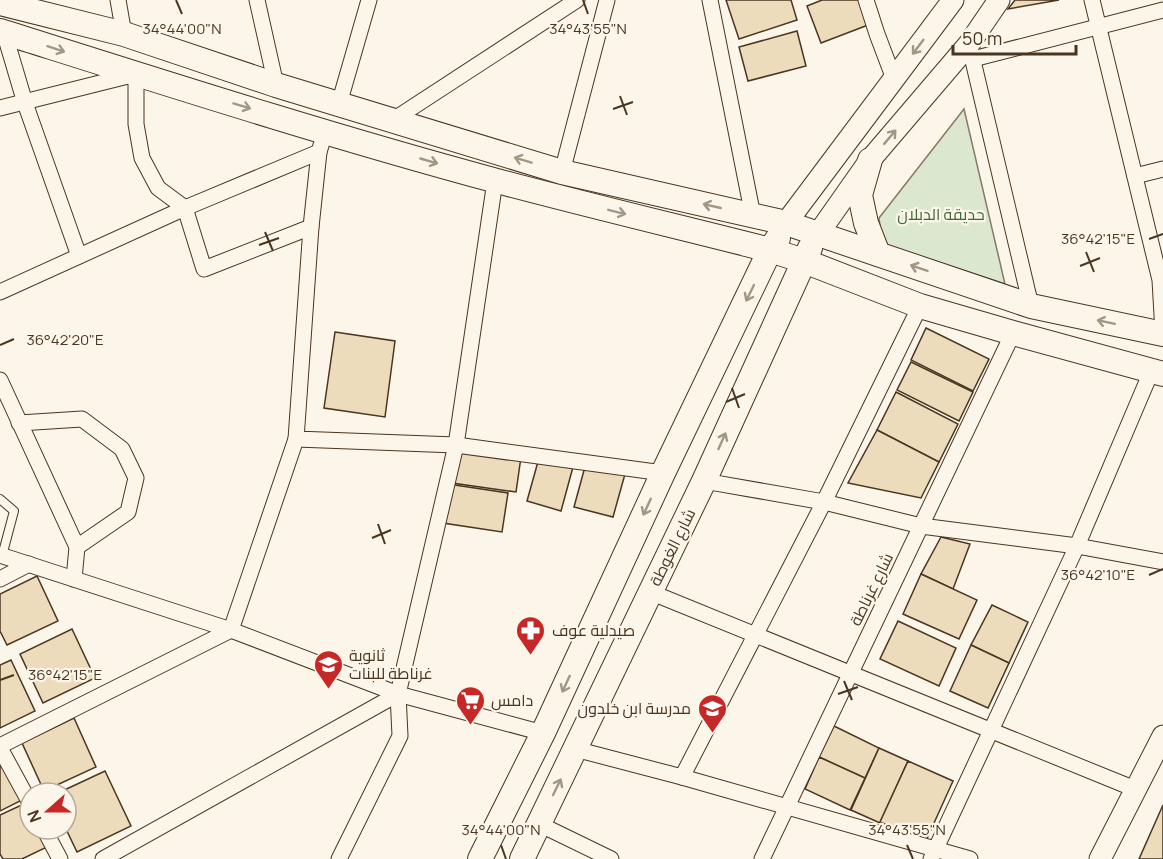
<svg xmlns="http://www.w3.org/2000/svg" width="1163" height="859" viewBox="0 0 1163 859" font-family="Manrope,Cairo,sans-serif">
  <rect width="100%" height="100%" fill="#fbf6e9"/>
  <polygon fill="#dce7d0" stroke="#887966" stroke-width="1.5" points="964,109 1005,284 886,245 881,234 879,218"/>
  <g fill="#ecdcbc" stroke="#4a3520" stroke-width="1.5">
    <polygon points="726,0 791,0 797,20 739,39"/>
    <polygon points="822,0 859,0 868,25 821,43 807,6"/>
    <polygon points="1015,0 1059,0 1008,9"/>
    <polygon points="797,31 806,66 748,81 739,47"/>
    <polygon points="926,328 989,359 973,391 911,360"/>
    <polygon points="335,332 395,341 385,417 324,408"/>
    <polygon points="911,362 973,392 959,421 897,390"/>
    <polygon points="896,392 958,424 939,462 877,430"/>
    <polygon points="877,430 939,462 921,498 848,483"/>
    <polygon points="457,448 521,457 516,492 452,483"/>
    <polygon points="539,458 573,467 561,511 527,501"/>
    <polygon points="586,463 625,474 613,517 574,507"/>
    <polygon points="448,484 508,493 502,532 443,523"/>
    <polygon points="941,537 970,544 953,589 921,574"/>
    <polygon points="921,574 977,600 959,639 903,614"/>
    <polygon points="37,576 58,621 7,645 0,631 0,594"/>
    <polygon points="992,605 1028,622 1009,663 971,645"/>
    <polygon points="898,621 956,648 939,686 880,659"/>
    <polygon points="72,629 95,678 43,703 20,654"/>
    <polygon points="971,645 1009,663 988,708 950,691"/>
    <polygon points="11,660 35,711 0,728 0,665"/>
    <polygon points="74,718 96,767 44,791 22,743"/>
    <polygon points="834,726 879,748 865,778 819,757"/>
    <polygon points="879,748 908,761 880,823 851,810"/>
    <polygon points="819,757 865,778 850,810 805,789"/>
    <polygon points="908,761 953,781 925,843 880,822"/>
    <polygon points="0,762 22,800 0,811"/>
    <polygon points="105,771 131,826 77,852 66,829 66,793 58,793"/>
    <polygon points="28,802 30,805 30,829 41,829 49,846 22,859 3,859 0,854 0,815"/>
    <polygon points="1163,805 1163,859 1139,859"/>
  </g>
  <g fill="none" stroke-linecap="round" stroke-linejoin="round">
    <defs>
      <polyline id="lane" points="0,499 14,511 2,556"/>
      <g id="street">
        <polyline points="118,0 124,34"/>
        <polyline points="257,0 276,85"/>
        <polyline points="710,0 753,216"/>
        <polyline points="866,0 877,34 894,79"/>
        <polyline points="1092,0 1160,280 1163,333"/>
        <polyline points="4,32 25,103 79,256"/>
        <polyline points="969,44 1031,306"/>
        <polyline points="973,59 1163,10"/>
        <polyline points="339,104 369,0"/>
        <polyline points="0,108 136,74 136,124 142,158 158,188 185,208 204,269 311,227"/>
        <polyline points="393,120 577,0"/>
        <polyline points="325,132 319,152 311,227 296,439 456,445 663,473"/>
        <polyline points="562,172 607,0"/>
        <polyline points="1135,176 1163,169"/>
        <polyline points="0,292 185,208 319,152"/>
        <polyline points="0,380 77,547 74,579"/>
        <polyline points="19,423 82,419 122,449 136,478 128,512 77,547"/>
        <polyline points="296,439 231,630 398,694 543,733"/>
        <polyline points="704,481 824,502 921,526 1077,546 1163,562"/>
        <polyline points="0,555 231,630 0,746"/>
        <polyline points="0,579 29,564"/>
        <polyline points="650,592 1135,789"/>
        <polyline points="0,748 30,803"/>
        <polyline points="575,749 682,777 824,502 920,306"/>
        <polyline points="682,777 970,859"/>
        <polyline points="539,824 611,859"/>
        <polyline points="44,829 60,859"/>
        <polyline points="103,859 398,694 456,445 495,181"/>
        <polyline points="339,859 400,736 398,694"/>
        <polyline points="762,859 1013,333"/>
        <polyline points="931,859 1077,546 1151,372"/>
      </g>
      <g id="secondary">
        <polyline points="786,223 953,0"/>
        <polyline points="818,234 870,160 969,44 999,0"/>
        <polyline points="1100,859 1163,736"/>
      </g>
      <g id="primary">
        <polyline points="0,3 124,34 276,85 562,172 786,223 1031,306 1163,334"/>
        <path d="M0 31C165 83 330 136 497 181 587 205 679 227 770 250L804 261 920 306 1013 333 1163 374"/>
        <polyline points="870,160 860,195 866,223 878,254"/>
        <polyline points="480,859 543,733 663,473 770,250 778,238"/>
        <polyline points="522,859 704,481 810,248"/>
      </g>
    </defs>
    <use href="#lane" stroke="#4a3520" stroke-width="10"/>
    <use href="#street" stroke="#4a3520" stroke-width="17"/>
    <use href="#secondary" stroke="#4a3520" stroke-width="23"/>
    <use href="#primary" stroke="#4a3520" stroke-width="26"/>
    <use href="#lane" stroke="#fbf6e9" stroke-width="8"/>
    <use href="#street" stroke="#fbf6e9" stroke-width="15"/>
    <use href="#secondary" stroke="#fbf6e9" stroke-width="21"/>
    <use href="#primary" stroke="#fbf6e9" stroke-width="24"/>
  </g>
  <defs><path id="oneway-shaft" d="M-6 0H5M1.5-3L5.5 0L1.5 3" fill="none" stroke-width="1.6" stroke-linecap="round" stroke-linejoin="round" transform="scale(1.5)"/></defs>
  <g stroke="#a29684">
    <use href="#oneway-shaft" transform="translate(918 47) rotate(127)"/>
    <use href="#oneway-shaft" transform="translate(56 49) rotate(18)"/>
    <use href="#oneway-shaft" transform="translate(242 106) rotate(17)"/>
    <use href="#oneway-shaft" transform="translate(890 137) rotate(-50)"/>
    <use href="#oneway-shaft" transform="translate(523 160) rotate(-163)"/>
    <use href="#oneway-shaft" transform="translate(429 161) rotate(16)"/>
    <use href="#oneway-shaft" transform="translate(712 206) rotate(-167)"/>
    <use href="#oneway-shaft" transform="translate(617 212) rotate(14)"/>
    <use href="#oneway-shaft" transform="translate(919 268) rotate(-161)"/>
    <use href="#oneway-shaft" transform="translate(750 293) rotate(116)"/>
    <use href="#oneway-shaft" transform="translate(1106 322) rotate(-168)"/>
    <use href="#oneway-shaft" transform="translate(722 441) rotate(-66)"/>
    <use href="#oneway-shaft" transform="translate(647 507) rotate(115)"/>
    <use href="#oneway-shaft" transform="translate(566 684) rotate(115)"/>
    <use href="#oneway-shaft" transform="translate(557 787) rotate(-64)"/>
  </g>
  <path fill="none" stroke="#4a3520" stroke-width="2" d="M176 0 182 14M583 0 588 14M620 96 627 115M613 109 633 102M265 232 273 251M1149 239 1163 234M259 245 279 238M1086 252 1094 272M1080 266 1100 258M0 345 14 339M732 388 739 408M726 402 745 394M378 524 385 544M372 538 391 530M1149 575 1163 569M0 680 14 675M844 681 852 700M838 694 858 687M501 845 506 859M907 845 913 859"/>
  <defs>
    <symbol id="pharmacy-pin" viewBox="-11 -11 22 30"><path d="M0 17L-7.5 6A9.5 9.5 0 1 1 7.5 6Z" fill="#c62828" stroke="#fbf6e9"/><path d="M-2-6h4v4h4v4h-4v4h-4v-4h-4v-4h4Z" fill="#fff"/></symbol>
    <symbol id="school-pin" viewBox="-11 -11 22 30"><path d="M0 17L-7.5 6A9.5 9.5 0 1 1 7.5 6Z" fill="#c62828" stroke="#fbf6e9"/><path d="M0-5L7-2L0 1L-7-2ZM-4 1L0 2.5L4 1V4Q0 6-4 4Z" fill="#fff"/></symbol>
    <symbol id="supermarket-pin" viewBox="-11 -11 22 30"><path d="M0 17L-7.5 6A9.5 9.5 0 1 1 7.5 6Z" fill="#c62828" stroke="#fbf6e9"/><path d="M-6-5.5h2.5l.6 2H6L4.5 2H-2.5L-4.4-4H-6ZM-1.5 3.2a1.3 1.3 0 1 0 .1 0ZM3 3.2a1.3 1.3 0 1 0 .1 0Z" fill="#fff"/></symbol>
  </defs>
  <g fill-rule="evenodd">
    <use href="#pharmacy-pin" x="514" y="614" width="33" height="45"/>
    <use href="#school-pin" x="312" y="648" width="33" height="45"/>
    <use href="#supermarket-pin" x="454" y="684" width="33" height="45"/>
    <use href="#school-pin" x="696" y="692" width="33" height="45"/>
  </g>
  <g text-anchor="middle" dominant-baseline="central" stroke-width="4.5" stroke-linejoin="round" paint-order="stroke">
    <g font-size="16" fill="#436837" stroke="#fbf6e9">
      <text x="941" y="214">حديقة الدبلان</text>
    </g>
    <g font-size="16" fill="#4a3520" stroke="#fbf6e9">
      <text transform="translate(672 547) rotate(-64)">شارع الغوطة</text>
      <text transform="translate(871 589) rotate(-64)">شارع غرناطة</text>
    </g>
    <g font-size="16" fill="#4a3520" stroke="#fbf6e9" text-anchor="start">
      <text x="552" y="630">صيدلية عوف</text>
      <text x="349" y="655">ثانوية<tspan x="349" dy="18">غرناطة للبنات</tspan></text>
      <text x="491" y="700">دامس</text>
      <text x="691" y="708" text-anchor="end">مدرسة ابن خلدون</text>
    </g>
  </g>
  <g font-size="15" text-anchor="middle" fill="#4a3520" stroke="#fbf6e9" stroke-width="4.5" stroke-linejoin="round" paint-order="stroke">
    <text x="182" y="34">34°44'00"N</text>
    <text x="588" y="34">34°43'55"N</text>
    <text x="1098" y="244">36°42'15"E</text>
    <text x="65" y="345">36°42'20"E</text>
    <text x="1098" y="580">36°42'10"E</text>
    <text x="65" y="680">36°42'15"E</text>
    <text x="501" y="835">34°44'00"N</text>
    <text x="907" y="835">34°43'55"N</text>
  </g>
  <g transform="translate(48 811) rotate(249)"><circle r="28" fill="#fbf6e9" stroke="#b4a999" stroke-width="1.5"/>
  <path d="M0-4.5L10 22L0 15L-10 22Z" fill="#c62828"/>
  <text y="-9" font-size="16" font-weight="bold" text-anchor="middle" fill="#4a3520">N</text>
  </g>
  <path d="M953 45v9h123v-9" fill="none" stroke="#4a3520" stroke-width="3"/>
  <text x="962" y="45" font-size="18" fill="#4a3520" stroke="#fbf6e9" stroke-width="4.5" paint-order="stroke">50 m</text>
</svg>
